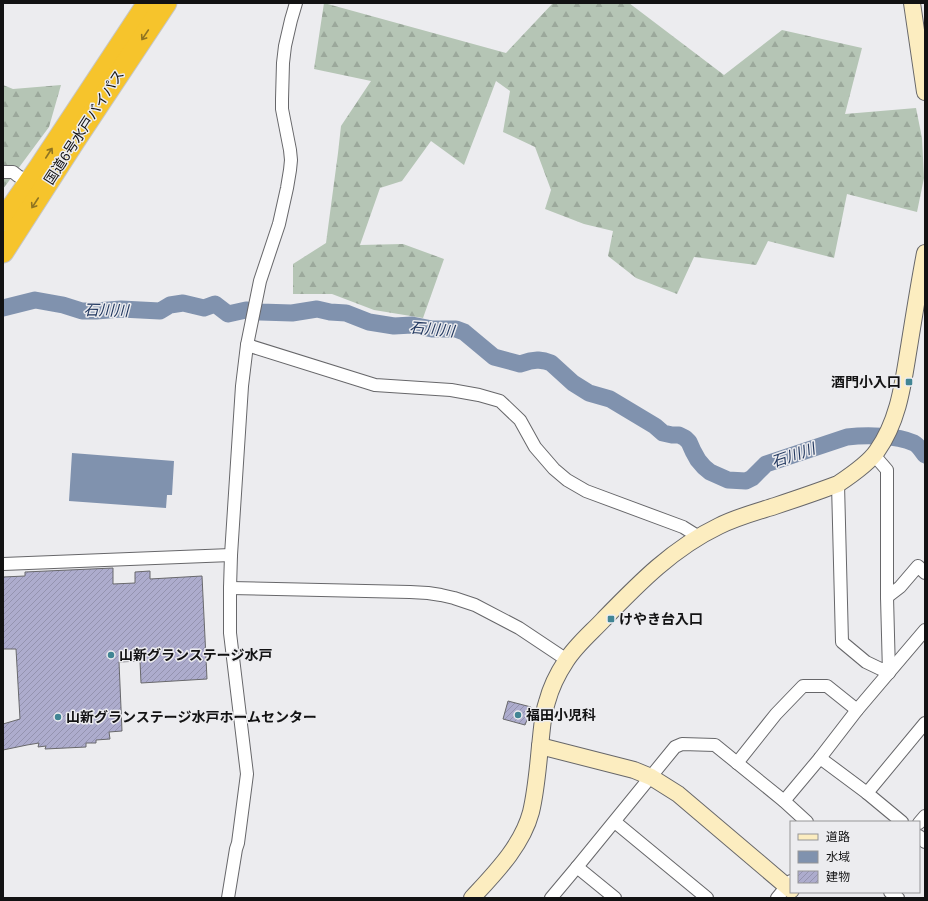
<svg xmlns="http://www.w3.org/2000/svg" width="928" height="901" viewBox="0 0 928 901" font-family="Helvetica,'Noto Sans JP',sans-serif">
  <defs>
    <pattern id="forest-firs" width="22" height="20" patternUnits="userSpaceOnUse"><rect width="22" height="20" fill="#b5c5b5"/><path d="M5 1l3.5 6h-7zM16 11l3.5 6h-7z" fill="#9ba89b"/></pattern>
    <pattern id="building-hatch" width="6" height="6" patternUnits="userSpaceOnUse"><rect width="6" height="6" fill="#adaccd"/><path d="M-1 1l2-2M0 6l6-6M5 7l2-2" fill="none" stroke="#9493af"/></pattern>
  </defs>
  <rect width="100%" height="100%" fill="#ececef"/>
  <g fill="url(#forest-firs)">
    <polygon points="324,3 506,53 553,3 629,3 724,75 782,30 862,48 845,114 916,108 922,138 924,178 917,212 847,194 834,258 768,241 756,265 694,257 677,294 636,278 608,256 613,231 584,224 545,209 551,190 535,147 503,132 510,91 496,81 464,165 431,141 402,181 380,188 360,245 403,244 444,259 423,318 374,310 332,294 293,294 293,264 326,243 338,153 341,126 371,81 314,69"/>
    <polygon points="3,85 13,89 61,85 49,127 3,189"/>
  </g>
  <polygon fill="#8092ae" points="72,453 174,461 172,495 167,495 166,508 69,501"/>
  <g fill="none" stroke-linecap="round" stroke-linejoin="round">
    <path stroke="#8092ae" stroke-width="17" d="M3 308 35 300 63 305 82 311H96L121 309 160 311 170 305 183 303 204 308 215 304 228 314 246 310 260 312 292 313 317 309 330 312 346 313 369 322 394 326 412 325 432 329H456L464 332 494 357 520 364 530 361 538 360 545 361 551 363 573 383 589 393 610 399 655 426 663 433 672 435H679L685 438 689 442 693 451 698 460 704 467 710 472 728 480 746 481 752 478 766 464 847 437C866 435 896 435 914 443 918 445 922 451 925 455"/>
  </g>
  <g fill="url(#building-hatch)" stroke="#69696c">
    <polygon points="113,568 113,584 135,583 135,572 150,571 150,579 202,576 207,679 141,683 140,661 119,662 122,731 109,732 110,739 96,740 96,743 86,743 86,747 45,749 46,746 38,747 39,743 27,745 3,750 3,724 20,719 16,649 3,649 3,577 25,576 25,572"/>
    <polygon points="508,701 531,707 530,711 533,711 530,721 527,720 525,725 503,719"/>
  </g>
  <g fill="none" stroke-linecap="round" stroke-linejoin="round">
    <defs>
      <g id="street">
        <polyline points="3,172 13,172 18,176 29,182"/>
        <polyline points="247,345 375,385 451,390 479,395 500,401 520,420 535,447 554,469 567,480 586,491 683,527 699,537"/>
        <polyline points="838,484 842,642 866,662 889,673 887,597 887,470 874,455"/>
        <polyline points="3,564 231,555"/>
        <polyline points="230,588 410,592 428,593 441,595 454,598 475,605 519,628 567,660"/>
        <polyline points="887,597 900,587 918,566 925,573"/>
        <polyline points="820,758 867,793 902,822"/>
        <polyline points="737,763 776,714 803,686 827,686 857,710"/>
        <polyline points="867,793 925,723"/>
        <polyline points="784,801 820,758 857,710 925,630"/>
        <polyline points="615,822 707,898"/>
        <polyline points="919,823 925,816"/>
        <polyline points="919,836 925,842"/>
        <polyline points="577,867 615,898"/>
        <polyline points="890,892 898,898"/>
        <polyline points="228,898 236,849 238,843 247,774 230,633 230,588 231,555 242,386 247,345 260,281 279,224 287,188 290,170 291,160 290,150 282,109 282,99 283,63 285,46 291,20 296,3"/>
        <polyline points="551,898 577,867 675,747 682,744 715,745 784,801 807,822"/>
        <polyline points="777,898 791,881"/>
      </g>
      <g id="secondary">
        <polyline points="912,3 925,92"/>
        <polyline points="540,746 634,770 651,777 678,794 791,890"/>
        <path d="M472 898C495 873 522 846 531 812 536 791 538 768 540 746 542 731 542 716 547 702 551 687 558 673 566 661 576 645 592 632 604 619 639 583 673 548 719 526 737 517 756 512 775 506 796 499 817 492 838 484 850 476 869 463 877 451 899 420 903 383 909 347 914 316 919 284 925 253"/>
      </g>
      <g id="highway">
        <polyline points="3,220 39,168 148,3"/>
        <polyline points="3,252 75,140 166,3"/>
      </g>
    </defs>
    <use href="#street" stroke="#67676a" stroke-width="14"/>
    <use href="#secondary" stroke="#67676a" stroke-width="18"/>
    <use href="#highway" stroke="#c6c6c6" stroke-width="23"/>
    <use href="#street" stroke="#fff" stroke-width="12"/>
    <use href="#secondary" stroke="#fcedc0" stroke-width="16"/>
    <use href="#highway" stroke="#f6c42c" stroke-width="21"/>
  </g>
  <defs><path id="oneway-shaft" d="M-6 0H5M1.5-3L5.5 0L1.5 3" fill="none" stroke-width="1.6" stroke-linecap="round" stroke-linejoin="round"/></defs>
  <g stroke="#8f7421">
    <use href="#oneway-shaft" transform="translate(145 35) rotate(124)"/>
    <use href="#oneway-shaft" transform="translate(49 153) rotate(-57)"/>
    <use href="#oneway-shaft" transform="translate(35 203) rotate(123)"/>
  </g>
  <g fill="#418594" stroke="#ececef" stroke-width="1.5">
    <rect x="905" y="378" width="8" height="8" rx="2"/>
    <rect x="607" y="615" width="8" height="8" rx="2"/>
    <circle cx="111" cy="655" r="4"/>
    <circle cx="518" cy="715" r="4"/>
    <circle cx="58" cy="717" r="4"/>
  </g>
  <g text-anchor="middle" dominant-baseline="central" stroke-width="3" stroke-linejoin="round" paint-order="stroke">
    <g font-size="14" fill="#121213" stroke="#ececef">
      <text transform="translate(84 127) rotate(-57)">国道6号水戸バイパス</text>
    </g>
    <g font-size="14" font-weight="bold" fill="#121213" stroke="#ececef" text-anchor="start">
      <text x="901" y="382" text-anchor="end">酒門小入口</text>
      <text x="619" y="619">けやき台入口</text>
      <text x="119" y="655">山新グランステージ水戸</text>
      <text x="526" y="715">福田小児科</text>
      <text x="66" y="717">山新グランステージ水戸ホームセンター</text>
    </g>
    <g font-size="15" font-style="italic" fill="#20375f" stroke="#ececef">
      <text transform="translate(106 310) rotate(1)">石川川</text>
      <text transform="translate(432 329) rotate(5)">石川川</text>
      <text transform="translate(793 455) rotate(-19)">石川川</text>
    </g>
  </g>
  <rect width="928" height="901" fill="none" stroke="#121213" stroke-width="8"/>
  <rect x="790" y="821" width="130" height="72" fill="#ececef" stroke="#959597"/>
  <rect x="798" y="834" width="20" height="6" fill="#fcedc0" stroke="#959597"/>
  <text x="826" y="841" font-size="12" fill="#121213">道路</text>
  <rect x="798" y="851" width="20" height="12" fill="#8092ae" stroke="#959597"/>
  <text x="826" y="861" font-size="12" fill="#121213">水域</text>
  <rect x="798" y="871" width="20" height="12" fill="url(#building-hatch)" stroke="#959597"/>
  <text x="826" y="881" font-size="12" fill="#121213">建物</text>
</svg>
